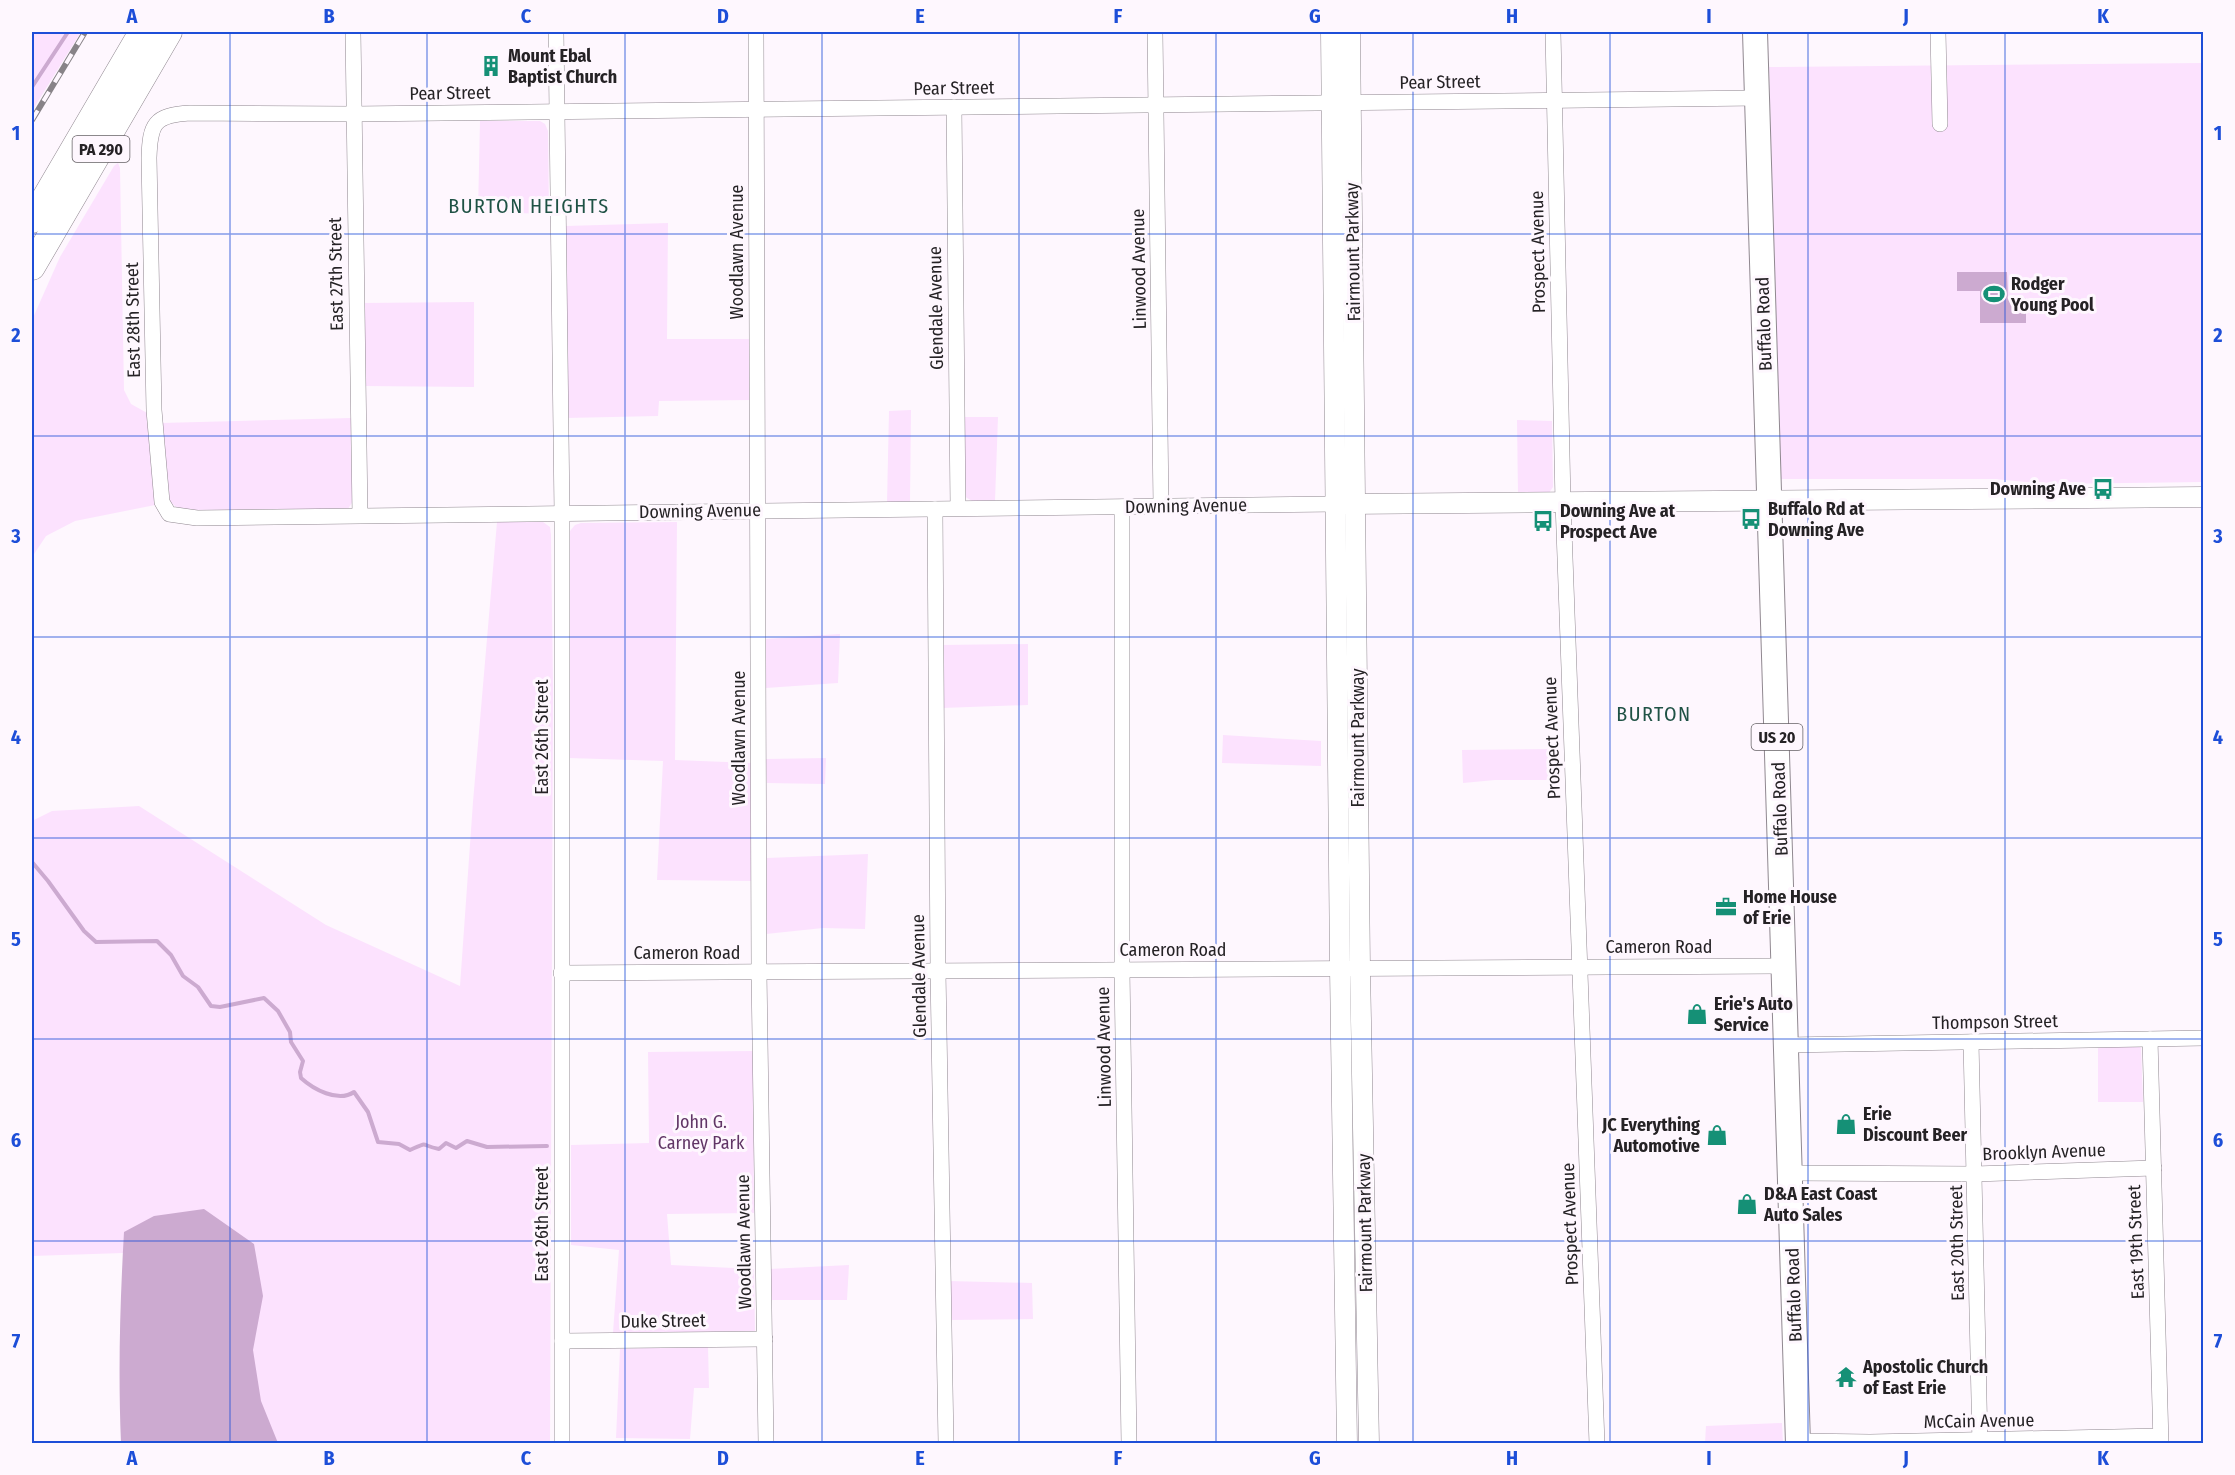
<svg xmlns="http://www.w3.org/2000/svg" width="2235" height="1475" viewBox="0 0 2235 1475" font-family="'Fira Sans Condensed',sans-serif">
  <rect width="100%" height="100%" fill="#fef7fe"/>
  <g fill="#fce2fe">
    <polygon points="32,32 81,32 32,111"/>
    <polygon points="2203,63 2203,482 2049,484 1994,479 1781,479 1769,67"/>
    <polygon points="480,121 540,121 545,124 548,131 549,214 478,212"/>
    <polygon points="118,163 120,168 124,390 131,404 149,414 155,505 75,521 46,536 32,557 32,320 60,257 114,166"/>
    <polygon points="668,223 667,339 750,339 751,400 659,401 658,416 566,418 566,226"/>
    <polygon points="474,302 474,387 363,386 362,303"/>
    <polygon points="911,410 910,502 887,503 889,411"/>
    <polygon points="963,417 998,417 995,501 972,501 964,496"/>
    <polygon points="351,418 353,501 348,509 180,510 169,501 161,423"/>
    <polygon points="1517,420 1552,421 1553,487 1549,493 1518,495"/>
    <polygon points="497,522 543,522 550,527 551,535 553,687 550,1443 124,1443 123,1253 32,1256 32,821 52,811 139,806 326,925 460,986 473,802"/>
    <polygon points="677,522 675,760 752,763 752,881 657,880 663,761 569,758 570,531 575,525 581,523"/>
    <polygon points="840,634 838,683 766,688 765,639"/>
    <polygon points="1028,644 1028,705 942,708 941,645"/>
    <polygon points="1223,735 1321,741 1321,766 1222,763"/>
    <polygon points="1554,749 1557,780 1495,780 1463,783 1462,750"/>
    <polygon points="826,758 825,784 767,783 766,759"/>
    <polygon points="868,854 865,929 823,928 766,934 767,858"/>
    <polygon points="2098,1046 2139,1046 2141,1048 2143,1102 2098,1102"/>
    <polygon points="753,1051 754,1213 667,1214 671,1265 754,1269 755,1331 613,1333 619,1250 571,1245 571,1145 649,1143 648,1052"/>
    <polygon points="849,1265 847,1300 770,1300 769,1269"/>
    <polygon points="948,1281 1032,1283 1033,1319 949,1320"/>
    <polygon points="708,1346 709,1388 694,1388 690,1439 616,1438 620,1349"/>
    <polygon points="1782,1423 1783,1443 1705,1443 1706,1426"/>
  </g>
  <g fill="#ccaad0">
    <polygon points="1957,272 2007,272 2008,298 2026,298 2026,323 1980,323 1980,291 1957,291"/>
    <path d="M204 1209 254 1244 263 1296 253 1350 261 1401 278 1443H121C118 1372 120 1303 124 1232L154 1216Z"/>
  </g>
  <g fill="none" stroke-linecap="round" stroke-linejoin="round">
    <g stroke="#ccaad0" stroke-width="4">
      <polyline points="32,87 68,32"/>
      <path d="M32 862 48 881 84 931 96 942 157 941 171 955 183 976 198 987 211 1006 220 1007 264 998 278 1011 290 1032 291 1042 303 1061 300 1072 301 1078C313 1089 338 1103 354 1092L368 1112 378 1142 399 1144 410 1150C430 1141 419 1145 439 1149L446 1143 456 1148 467 1141 487 1147 547 1146"/>
    </g>
    <defs>
      <g id="minor">
        <polyline points="353,32 360,515"/>
        <polyline points="556,32 562,513 562,1444"/>
        <polyline points="756,32 759,972 766,1444"/>
        <polyline points="1155,32 1161,506"/>
        <polyline points="1553,32 1563,502 1597,1444"/>
        <polyline points="1938,32 1940,124"/>
        <polyline points="954,107 958,508"/>
        <path d="M1336 504 197 518 169 514 162 502 154 410 149 158C150 124 154 115 190 113L353 114 1757 98"/>
        <polyline points="1122,507 1122,970 1129,1444"/>
        <polyline points="935,509 938,971 946,1444"/>
        <polyline points="561,973 1784,966"/>
        <polyline points="2150,1039 2161,1444"/>
        <polyline points="1971,1042 1980,1444"/>
        <polyline points="1787,1045 2204,1038"/>
        <polyline points="1791,1173 1975,1174 2154,1168"/>
        <polyline points="562,1341 765,1339"/>
        <polyline points="1798,1441 1870,1442 2160,1436"/>
      </g>
      <g id="tertiary">
        <polyline points="1331,32 1340,969 1347,1444"/>
        <polyline points="1350,32 1360,968 1369,1444"/>
        <polyline points="1345,504 2204,497"/>
      </g>
      <polyline id="primary" points="1755,32 1798,1444"/>
      <g id="trunk">
        <polyline points="32,220 142,32"/>
        <polyline points="32,267 169,32"/>
      </g>
    </defs>
    <use href="#minor" stroke="#908890" stroke-width="16"/>
    <use href="#tertiary" stroke="#908890" stroke-width="21"/>
    <use href="#primary" stroke="#908890" stroke-width="26"/>
    <use href="#trunk" stroke="#908890" stroke-width="27"/>
    <use href="#minor" stroke="#fff" stroke-width="15"/>
    <use href="#tertiary" stroke="#fff" stroke-width="20"/>
    <use href="#primary" stroke="#fff" stroke-width="24"/>
    <use href="#trunk" stroke="#fff" stroke-width="26"/>
    <defs>
      <polyline id="rail" points="32,120 85,32"/>
    </defs>
    <use href="#rail" stroke="#888388" stroke-width="6"/>
    <use href="#rail" stroke="#fef7fe" stroke-width="4" stroke-dasharray="11" stroke-linecap="butt"/>
  </g>
  <path fill="none" stroke="#1d4ed8" stroke-width="1.5" stroke-opacity="0.55" d="M230 32V1444M427 32V1444M625 32V1444M822 32V1444M1019 32V1444M1216 32V1444M1413 32V1444M1610 32V1444M1808 32V1444M2005 32V1444M32 234H2204M32 436H2204M32 637H2204M32 838H2204M32 1039H2204M32 1241H2204"/>
  <defs>
    <symbol id="building-bare" viewBox="-9 -9 18 18"><path d="M-4-6H4V6H1V3H-1V6H-4ZM-2.5-4.3h1.7v1.8h-1.7ZM.8-4.3h1.7v1.8H.8ZM-2.5-1h1.7V.8h-1.7ZM.8-1h1.7V.8H.8Z" fill="#159076" stroke="#fef7fe" stroke-width="2.5" paint-order="stroke"/></symbol>
    <symbol id="stadium-bare" viewBox="-9 -9 18 18"><path d="M0-5a6.5 5 0 1 0 0 10a6.5 5 0 1 0 0-10ZM-3.5-1.8h7v3.6h-7Z" fill="#159076" stroke="#fef7fe" stroke-width="2.5" paint-order="stroke"/></symbol>
    <symbol id="bus-bare" viewBox="-9 -9 18 18"><path d="M-5-6H5V4H4V6H2V4H-2V6H-4V4H-5ZM-3.5-4V0h7V-4ZM-3.5 1.2v1.5H-2V1.2ZM2 1.2v1.5H3.5V1.2Z" fill="#159076" stroke="#fef7fe" stroke-width="2.5" paint-order="stroke"/></symbol>
    <symbol id="office-bare" viewBox="-9 -9 18 18"><path d="M-6-3h4V-5.5h4V-3h4V5H-6ZM-1-4.5V-3h2v-1.5ZM-6 0V1H6V0Z" fill="#159076" stroke="#fef7fe" stroke-width="2.5" paint-order="stroke"/></symbol>
    <symbol id="shop-bare" viewBox="-9 -9 18 18"><path d="M-5-2.5h2.3a2.7 3.5 0 0 1 5.4 0H5L5.5 6h-11ZM-1.5-2.5h3a1.5 2.3 0 0 0-3 0Z" fill="#159076" stroke="#fef7fe" stroke-width="2.5" paint-order="stroke"/></symbol>
    <symbol id="temple-bare" viewBox="-9 -9 18 18"><path d="M0-6L5-2H3V0L6.5 2.5H4V6H1.5V3h-3V6H-4V2.5H-6.5L-3 0V-2H-5Z" fill="#159076" stroke="#fef7fe" stroke-width="2.5" paint-order="stroke"/></symbol>
  </defs>
  <g fill-rule="evenodd">
    <use href="#building-bare" x="476" y="51" width="30" height="30"/>
    <use href="#stadium-bare" x="1979" y="279" width="30" height="30"/>
    <use href="#bus-bare" x="2088" y="474" width="30" height="30"/>
    <use href="#bus-bare" x="1736" y="504" width="30" height="30"/>
    <use href="#bus-bare" x="1528" y="506" width="30" height="30"/>
    <use href="#office-bare" x="1711" y="892" width="30" height="30"/>
    <use href="#shop-bare" x="1682" y="999" width="30" height="30"/>
    <use href="#shop-bare" x="1831" y="1109" width="30" height="30"/>
    <use href="#shop-bare" x="1702" y="1120" width="30" height="30"/>
    <use href="#shop-bare" x="1732" y="1189" width="30" height="30"/>
    <use href="#temple-bare" x="1831" y="1362" width="30" height="30"/>
  </g>
  <g text-anchor="middle" dominant-baseline="central" stroke-width="6" stroke-linejoin="round" paint-order="stroke">
    <g fill="#fef7fe" stroke="#666266" stroke-width="1.5">
      <rect x="72.5" y="136" width="57" height="26" rx="4.5"/>
      <rect x="1751.5" y="724" width="51" height="26" rx="4.5"/>
    </g>
    <g font-size="16" font-weight="bold" fill="#252225">
      <text x="101" y="149">PA 290</text>
      <text x="1777" y="737">US 20</text>
    </g>
    <g font-size="18" font-weight="bold" fill="#252225" stroke="#fef7fe" text-anchor="start">
      <text x="508" y="56">Mount Ebal<tspan x="508" dy="21">Baptist Church</tspan></text>
      <text x="2011" y="284">Rodger<tspan x="2011" dy="21">Young Pool</tspan></text>
      <text x="2086" y="489" text-anchor="end">Downing Ave</text>
      <text x="1768" y="509">Buffalo Rd at<tspan x="1768" dy="21">Downing Ave</tspan></text>
      <text x="1560" y="511">Downing Ave at<tspan x="1560" dy="21">Prospect Ave</tspan></text>
      <text x="1743" y="897">Home House<tspan x="1743" dy="21">of Erie</tspan></text>
      <text x="1714" y="1004">Erie's Auto<tspan x="1714" dy="21">Service</tspan></text>
      <text x="1863" y="1114">Erie<tspan x="1863" dy="21">Discount Beer</tspan></text>
      <text x="1700" y="1125" text-anchor="end">JC Everything<tspan x="1700" dy="21">Automotive</tspan></text>
      <text x="1764" y="1194">D&amp;A East Coast<tspan x="1764" dy="21">Auto Sales</tspan></text>
      <text x="1863" y="1367">Apostolic Church<tspan x="1863" dy="21">of East Erie</tspan></text>
    </g>
    <g font-size="18" fill="#252225" stroke="#fef7fe">
      <text transform="translate(1440 82) rotate(-1)">Pear Street</text>
      <text transform="translate(954 88) rotate(-1)">Pear Street</text>
      <text transform="translate(450 93) rotate(-1)">Pear Street</text>
      <text transform="translate(737 252) rotate(-90)">Woodlawn Avenue</text>
      <text transform="translate(1353 252) rotate(-91)">Fairmount Parkway</text>
      <text transform="translate(1538 252) rotate(-91)">Prospect Avenue</text>
      <text transform="translate(1139 269) rotate(-91)">Linwood Avenue</text>
      <text transform="translate(336 274) rotate(-91)">East 27th Street</text>
      <text transform="translate(936 308) rotate(-91)">Glendale Avenue</text>
      <text transform="translate(133 320) rotate(-91)">East 28th Street</text>
      <text transform="translate(1764 324) rotate(-92)">Buffalo Road</text>
      <text transform="translate(1186 506) rotate(-1)">Downing Avenue</text>
      <text transform="translate(700 511) rotate(-1)">Downing Avenue</text>
      <text transform="translate(542 737) rotate(-90)">East 26th Street</text>
      <text transform="translate(739 738) rotate(-90)">Woodlawn Avenue</text>
      <text transform="translate(1358 738) rotate(-90)">Fairmount Parkway</text>
      <text transform="translate(1552 738) rotate(-92)">Prospect Avenue</text>
      <text transform="translate(1780 809) rotate(-92)">Buffalo Road</text>
      <text x="1659" y="947">Cameron Road</text>
      <text x="1173" y="950">Cameron Road</text>
      <text x="687" y="953">Cameron Road</text>
      <text transform="translate(919 976) rotate(-91)">Glendale Avenue</text>
      <text transform="translate(1995 1022) rotate(-1)">Thompson Street</text>
      <text transform="translate(1104 1047) rotate(-91)">Linwood Avenue</text>
      <text transform="translate(2044 1152) rotate(-2)">Brooklyn Avenue</text>
      <text transform="translate(1365 1223) rotate(-91)">Fairmount Parkway</text>
      <text transform="translate(542 1224) rotate(-90)">East 26th Street</text>
      <text transform="translate(1570 1224) rotate(-92)">Prospect Avenue</text>
      <text transform="translate(744 1242) rotate(-91)">Woodlawn Avenue</text>
      <text transform="translate(2136 1242) rotate(-92)">East 19th Street</text>
      <text transform="translate(1957 1243) rotate(-91)">East 20th Street</text>
      <text transform="translate(1794 1295) rotate(-92)">Buffalo Road</text>
      <text transform="translate(663 1321) rotate(-1)">Duke Street</text>
      <text transform="translate(1979 1421) rotate(-1)">McCain Avenue</text>
    </g>
    <g font-size="18" fill="#613566" stroke="#fef7fe">
      <text x="701" y="1122">John G.<tspan x="701" dy="21">Carney Park</tspan></text>
    </g>
    <g font-size="20" letter-spacing="1.5" fill="#1f5245" stroke="#fef7fe">
      <text x="529" y="206">BURTON HEIGHTS</text>
      <text x="1654" y="714">BURTON</text>
    </g>
  </g>
  <rect width="2235" height="1475" fill="none" stroke="#fef7fe" stroke-width="66"/>
  <rect x="33" y="33" width="2169" height="1409" fill="none" stroke="#1d4ed8" stroke-width="2"/>
  <g font-size="20" text-anchor="middle" font-weight="bold" fill="#1d4ed8">
    <text x="132" y="23">A</text>
    <text x="329" y="23">B</text>
    <text x="526" y="23">C</text>
    <text x="723" y="23">D</text>
    <text x="920" y="23">E</text>
    <text x="1118" y="23">F</text>
    <text x="1315" y="23">G</text>
    <text x="1512" y="23">H</text>
    <text x="1709" y="23">I</text>
    <text x="1906" y="23">J</text>
    <text x="2103" y="23">K</text>
    <text x="16" y="140">1</text>
    <text x="2218" y="140">1</text>
    <text x="16" y="342">2</text>
    <text x="2218" y="342">2</text>
    <text x="16" y="543">3</text>
    <text x="2218" y="543">3</text>
    <text x="16" y="744">4</text>
    <text x="2218" y="744">4</text>
    <text x="16" y="946">5</text>
    <text x="2218" y="946">5</text>
    <text x="16" y="1147">6</text>
    <text x="2218" y="1147">6</text>
    <text x="16" y="1348">7</text>
    <text x="2218" y="1348">7</text>
    <text x="132" y="1465">A</text>
    <text x="329" y="1465">B</text>
    <text x="526" y="1465">C</text>
    <text x="723" y="1465">D</text>
    <text x="920" y="1465">E</text>
    <text x="1118" y="1465">F</text>
    <text x="1315" y="1465">G</text>
    <text x="1512" y="1465">H</text>
    <text x="1709" y="1465">I</text>
    <text x="1906" y="1465">J</text>
    <text x="2103" y="1465">K</text>
  </g>
</svg>
